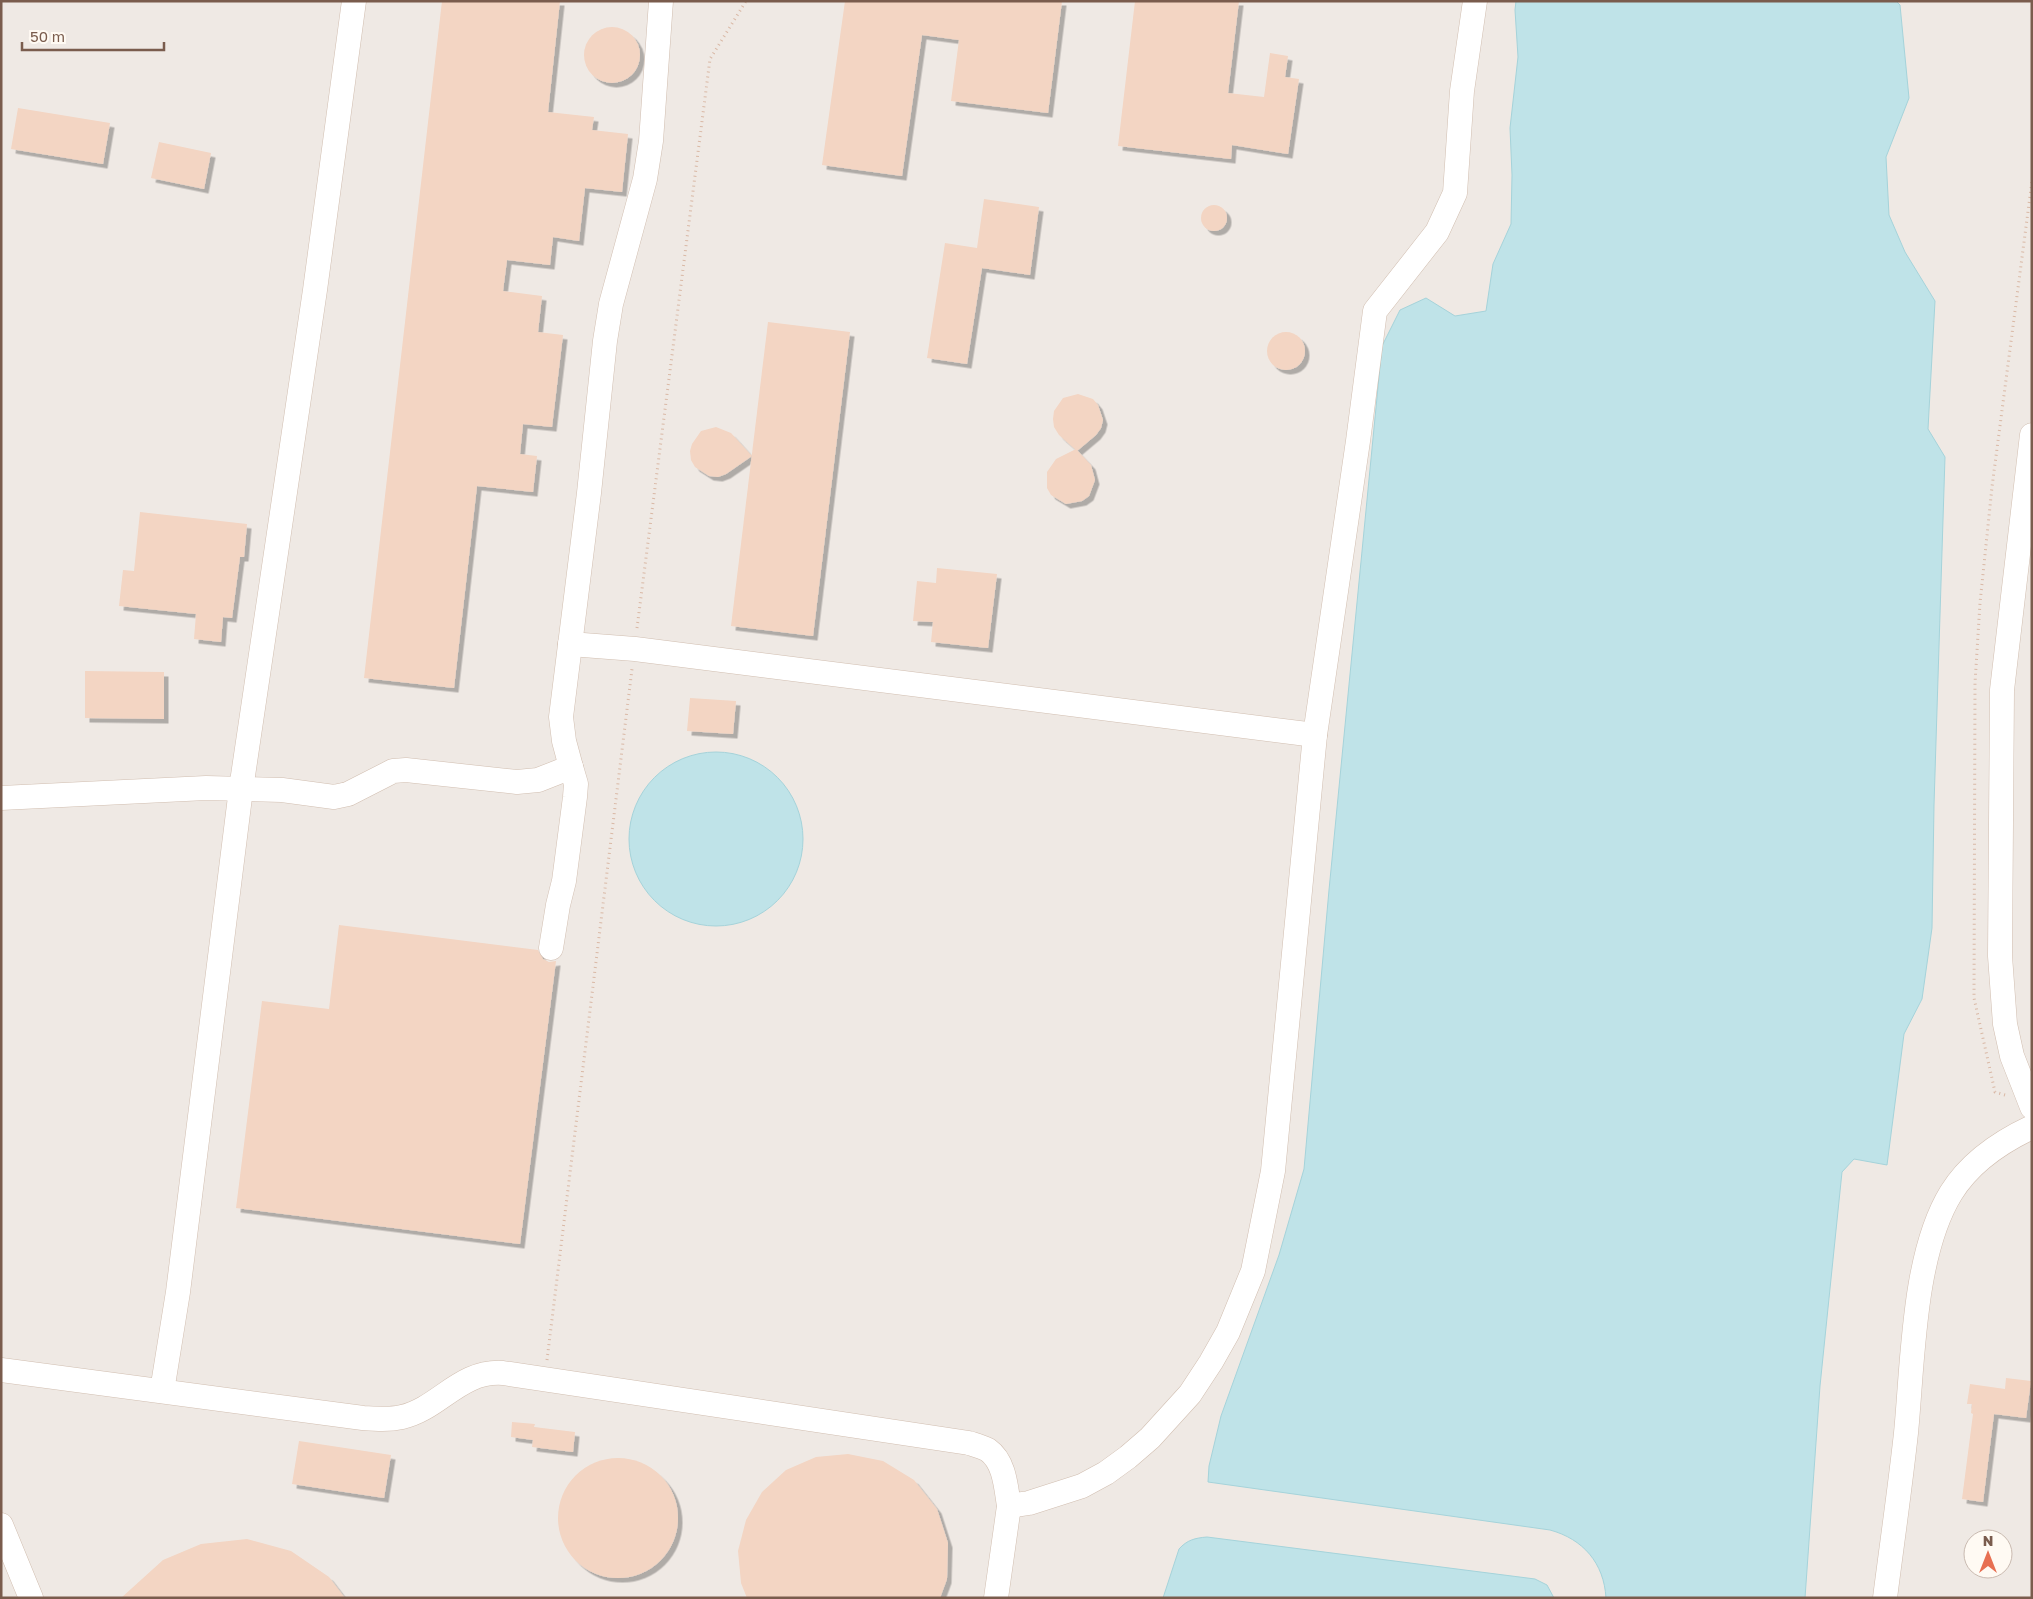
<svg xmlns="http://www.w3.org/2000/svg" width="2033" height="1599" viewBox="0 0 2033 1599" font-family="'Golos Text',sans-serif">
  <defs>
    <filter id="shadow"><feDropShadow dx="4.5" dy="4.5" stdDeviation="0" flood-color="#0004"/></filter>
  </defs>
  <rect width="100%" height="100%" fill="#fdf6ec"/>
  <path fill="#efe9e4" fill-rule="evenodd" d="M1 1H2032V1598H1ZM1973 1539H2003V1569H1973Z"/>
  <g fill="#bfe3e8" stroke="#a5d3da">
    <path d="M1516 1H1896L1900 5 1909 98 1886 157 1889 215 1905 252 1935 301 1928 429 1945 457 1934 805 1932 928 1922 999 1904 1034 1887 1165 1854 1159 1842 1172 1820 1386 1805 1598H1606C1604 1563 1583 1539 1550 1530L1208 1482 1209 1466 1221 1416 1279 1255 1304 1169 1329 890 1382 346 1400 310 1426 298 1455 316 1486 311 1493 264 1511 224 1512 175 1510 128 1518 57 1515 10Z"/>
    <circle cx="716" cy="839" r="87"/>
    <path d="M1207 1537 1535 1579 1547 1585 1554 1598H1163L1179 1549C1187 1540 1195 1538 1207 1537Z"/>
  </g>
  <g fill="#f3d5c3" filter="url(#shadow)">
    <polygon points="442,1 560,1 548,112 594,117 592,130 628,134 622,192 585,188 579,241 553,237 550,265 507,260 503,291 542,296 538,332 563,335 552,427 523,424 520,454 537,456 533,492 477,486 454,688 364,678"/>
    <polygon points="845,1 1062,1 1048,113 951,101 959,40 922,35 902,176 822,165"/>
    <polygon points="1135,1 1239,1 1228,93 1264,97 1270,53 1288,56 1285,77 1299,79 1288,154 1232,145 1231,159 1118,146"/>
    <circle cx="612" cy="55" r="28"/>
    <polygon points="18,108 110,123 103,164 11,149"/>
    <polygon points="159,142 211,153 204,189 151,178"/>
    <polygon points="984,199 1039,207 1030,275 982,268 967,364 927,358 945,243 977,248"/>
    <circle cx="1214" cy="218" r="13"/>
    <polygon points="768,322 850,332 813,636 731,626"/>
    <circle cx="1286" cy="351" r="19"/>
    <polygon points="1078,394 1093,399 1098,405 1103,420 1101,428 1096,435 1077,451 1059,435 1054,427 1053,419 1054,411 1063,398"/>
    <polygon points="716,427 731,433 752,456 726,474 718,477 709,476 695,467 691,460 690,451 692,444 701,431"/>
    <polygon points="1076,449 1091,465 1095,480 1089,496 1082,501 1066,504 1051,495 1047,488 1047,472 1056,459"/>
    <polygon points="140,512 247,524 244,557 240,557 232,618 223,617 221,642 194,639 196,614 119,606 123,570 134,571"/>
    <polygon points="937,568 997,574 988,648 931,642 933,622 913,621 917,581 936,583"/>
    <polygon points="85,671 164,672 164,719 85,718"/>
    <polygon points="690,698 736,701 733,734 687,731"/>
    <polygon points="339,925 538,950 543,959 549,962 556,961 520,1244 236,1208 262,1001 329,1009"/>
    <polygon points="2006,1378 2031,1381 2026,1418 1994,1414 1983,1502 1962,1499 1973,1414 1971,1413 1972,1404 1967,1404 1970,1384 2005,1389"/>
    <polygon points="512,1422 535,1424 534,1427 575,1432 573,1452 532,1447 533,1440 511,1437"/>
    <polygon points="299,1441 391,1455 384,1498 292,1484"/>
    <polygon points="848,1454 883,1461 914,1480 937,1509 948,1543 947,1579 940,1598 747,1598 741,1583 738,1551 746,1520 762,1492 786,1470 816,1457"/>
    <circle cx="618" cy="1518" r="60"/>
    <polygon points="247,1539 291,1551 329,1577 345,1598 121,1598 163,1560 201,1544"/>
  </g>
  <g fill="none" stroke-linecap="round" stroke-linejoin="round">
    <defs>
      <g id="minor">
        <polyline points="2032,435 2002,690 2000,956 2005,1024 2012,1056 2032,1107"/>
        <polyline points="570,644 635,649 1315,735"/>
        <polyline points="1,798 206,788 282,790 334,797 348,794 393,771 406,770 517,782 538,780 571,767 564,741 561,717 589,493 605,341 611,304 645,179 651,141 661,1"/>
        <polyline points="551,948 558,905 564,881 575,797 576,784 571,767"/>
        <path d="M1 1370 363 1418C376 1419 389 1420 402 1417 440 1408 460 1370 503 1373L969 1443C975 1445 982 1447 988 1450 1005 1462 1006 1488 1009 1506L1029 1503 1082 1486 1106 1473 1128 1457 1150 1438 1190 1394 1211 1362 1228 1332 1253 1271 1273 1171 1315 735 1358 441 1375 311 1437 232 1455 193 1462 91 1475 1"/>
        <polyline points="162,1391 178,1292 241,789 315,290 354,1"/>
        <polyline points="1,1525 31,1598"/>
        <polyline points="996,1598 1009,1506"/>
        <path d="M1885 1598C1892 1543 1900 1488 1906 1433 1913 1361 1913 1255 1951 1193 1970 1162 2000 1142 2032 1127"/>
      </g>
    </defs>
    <use href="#minor" stroke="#d1beb0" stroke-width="25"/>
    <g stroke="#d9b8a5" stroke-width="3" stroke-dasharray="1 4" stroke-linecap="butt">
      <polyline points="637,628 710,59 746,1"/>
      <polyline points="2005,1095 1995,1092 1974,998 1975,683 1980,603 1992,487 2032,181"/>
      <polyline points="547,1360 632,669"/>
    </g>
    <use href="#minor" stroke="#fff" stroke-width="24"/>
  </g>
  <rect width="2033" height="1599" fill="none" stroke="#7a5c4d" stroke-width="5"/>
  <g transform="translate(1988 1554)"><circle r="24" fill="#fffaf3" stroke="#cabbb1"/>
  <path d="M0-4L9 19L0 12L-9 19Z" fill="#e76f51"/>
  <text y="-8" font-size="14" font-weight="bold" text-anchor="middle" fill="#7a5c4d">N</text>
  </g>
  <path d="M22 42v8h142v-8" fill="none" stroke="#7a5c4d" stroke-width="2.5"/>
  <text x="30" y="42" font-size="15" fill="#7a5c4d" stroke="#fffaf3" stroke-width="4" paint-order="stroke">50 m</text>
</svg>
